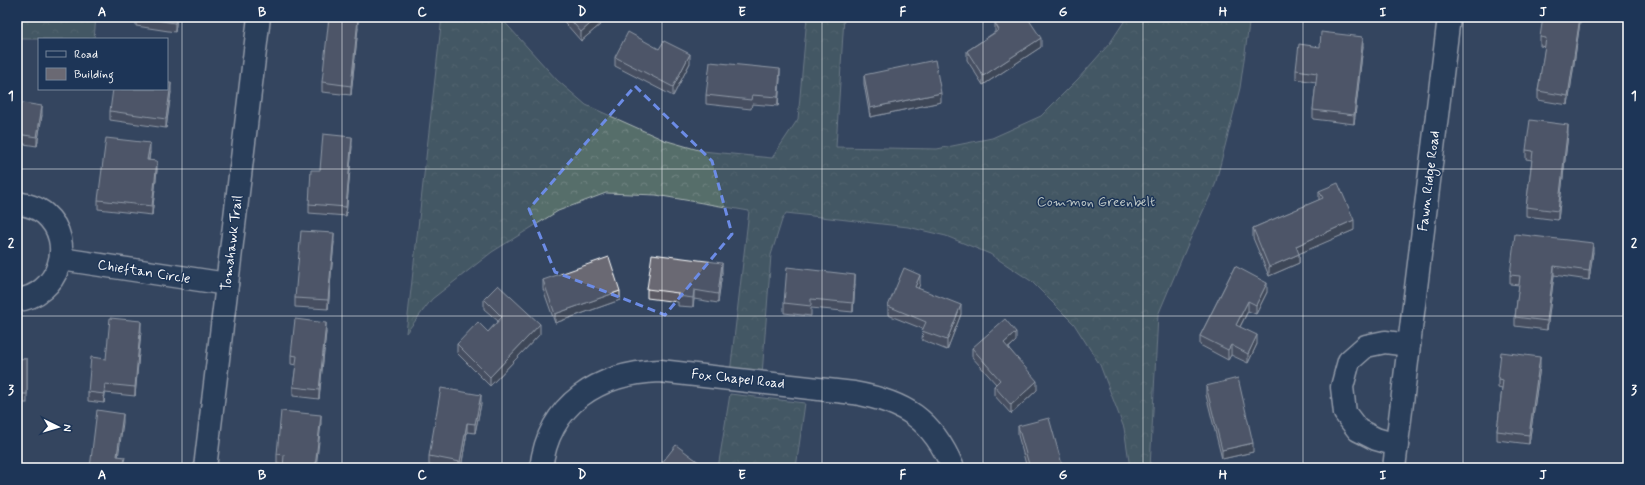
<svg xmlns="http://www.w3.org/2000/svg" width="1645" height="485" viewBox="0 0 1645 485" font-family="Mynerve,sans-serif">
  <defs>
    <pattern id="forest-crowns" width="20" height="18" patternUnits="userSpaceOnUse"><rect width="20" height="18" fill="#566e6b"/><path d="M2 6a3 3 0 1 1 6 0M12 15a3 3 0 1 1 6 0" fill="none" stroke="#6f8481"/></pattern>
  </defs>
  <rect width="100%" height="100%" fill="#34455f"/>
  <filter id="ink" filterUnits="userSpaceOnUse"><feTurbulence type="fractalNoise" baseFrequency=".025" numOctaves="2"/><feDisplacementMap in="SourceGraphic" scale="8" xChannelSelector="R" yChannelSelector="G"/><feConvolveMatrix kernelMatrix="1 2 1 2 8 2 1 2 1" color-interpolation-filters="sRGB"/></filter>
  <g filter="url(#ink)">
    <g fill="url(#forest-crowns)" stroke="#aab6b5">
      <polygon points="17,17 96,17 94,39 17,39"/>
      <polygon points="442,17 500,17 557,80 586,105 664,140 702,151 772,158 798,119 807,17 844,17 836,147 937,149 992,138 1041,116 1078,79 1110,43 1127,17 1250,17 1240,88 1215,185 1188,244 1158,315 1150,468 1130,468 1124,428 1100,365 1074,324 1031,281 990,254 946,236 908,227 786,213 782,220 771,255 762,375 730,373 749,211 656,195 606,193 558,211 492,252 432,299 406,333"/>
      <polygon points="730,394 805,403 796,468 718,468"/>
    </g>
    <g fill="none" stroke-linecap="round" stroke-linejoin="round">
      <defs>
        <g id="street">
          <path d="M17 203C27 205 37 207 45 214 77 242 58 296 17 300"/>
          <polyline points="61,259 227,284"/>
          <polyline points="1397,445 1376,439 1358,430 1345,413 1342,387 1349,361 1366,346 1385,342 1409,345"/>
          <polyline points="205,468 259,17"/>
          <path d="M541 468C549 403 599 373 660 371L854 393C905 402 932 419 953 468"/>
          <polyline points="1394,468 1449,17"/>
        </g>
      </defs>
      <use href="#street" stroke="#fff" stroke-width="25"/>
      <use href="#street" stroke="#1d3557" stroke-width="22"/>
    </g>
    <g fill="#5b5a63" stroke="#fff">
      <polygon points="136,17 177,17 175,32 136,26"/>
      <polygon points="560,17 608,17 608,18 581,41"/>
      <polygon points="1334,17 1361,17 1361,20"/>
      <polygon points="1580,17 1580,22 1568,105 1538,100 1538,91 1545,47 1540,46 1540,37"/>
      <polygon points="995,23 1041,47 983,85 967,60 967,51 995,32"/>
      <polygon points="358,28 351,95 322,92 322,82"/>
      <polygon points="1363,46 1354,124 1313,119 1313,110 1316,82 1296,79 1296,70 1320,47"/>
      <polygon points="659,49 690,63 673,96 615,66 615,57"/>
      <polygon points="864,75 941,102 870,117 864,84"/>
      <polygon points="780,78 778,106 752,104 751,109 706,104 706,95"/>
      <polygon points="171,92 166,128 110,120 110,111"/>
      <polygon points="17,102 42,115 37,146 17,143"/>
      <polygon points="1568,134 1558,220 1526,216 1526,207 1532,160 1526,159 1526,150"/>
      <polygon points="352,146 346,216 309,213 309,204 320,170"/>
      <polygon points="150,152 149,160 157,170 152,215 98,209 98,200"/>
      <polygon points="1319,191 1354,230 1299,253 1299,263 1269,276 1253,238 1253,228 1319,200"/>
      <polygon points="334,242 328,309 295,307 295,298"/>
      <polygon points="1593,252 1589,280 1554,275 1547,330 1515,326 1515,317 1519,285 1510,284 1510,275"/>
      <polygon points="1235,266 1267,292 1256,314 1248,311 1240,327 1257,344 1248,363 1231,355 1228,360 1200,345 1200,336"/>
      <polygon points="722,272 718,303 694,299 693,307 678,306 678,302 647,298 647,289"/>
      <polygon points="543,280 620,300 555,323 543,289"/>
      <polygon points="855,284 853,312 811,308 811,316 784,313 784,303"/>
      <polygon points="920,284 918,288 961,314 947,350 922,340 923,329 888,315 888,306"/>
      <polygon points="484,299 540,334 490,386 457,353 457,344 488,332 498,321 484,309"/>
      <polygon points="141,331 135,396 105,393 104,403 88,401 88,392 106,359"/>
      <polygon points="326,332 319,399 293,396 293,387 296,365 291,364 291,355"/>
      <polygon points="1016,341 1009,348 1037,390 1011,414 994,395 994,386 996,384 972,357 972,348"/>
      <rect x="17" y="359" width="10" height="44"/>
      <polygon points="1540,367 1529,444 1497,440 1497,431 1502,389 1498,388 1498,379"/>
      <polygon points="1206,386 1253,452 1222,459 1206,395"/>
      <polygon points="481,404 475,433 467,432 461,468 443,468 429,465 429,456"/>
      <polygon points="321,424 283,464 277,464 277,454"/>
      <polygon points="1018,426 1063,468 1027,468 1018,435"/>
    </g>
    <g fill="#4a4a50" stroke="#fff">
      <polygon points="176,17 177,17 175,32 175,23"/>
      <polygon points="598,17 608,17 608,18 581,41 581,32"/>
      <polygon points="1580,17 1580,22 1568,105 1568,96"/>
      <polygon points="358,19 358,28 351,95 351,86"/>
      <polygon points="1363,37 1363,46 1354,124 1354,115"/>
      <polygon points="1041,38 1041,47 983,85 983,76"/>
      <polygon points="690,54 690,63 673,96 673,87"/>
      <polygon points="780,69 780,78 778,106 778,97"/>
      <polygon points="171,83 171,92 166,128 166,119"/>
      <polygon points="941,93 941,102 870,117 870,108"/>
      <polygon points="42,106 42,115 37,146 37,137"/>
      <polygon points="1568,125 1568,134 1558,220 1558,211"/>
      <polygon points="352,137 352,146 346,216 346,207"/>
      <polygon points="150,143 150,152 147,169 147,160"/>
      <polygon points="157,161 157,170 152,215 152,206"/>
      <polygon points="1354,220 1354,230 1296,255 1296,246"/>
      <polygon points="334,233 334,242 328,309 328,300"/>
      <polygon points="1593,243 1593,252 1589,280 1589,271"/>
      <polygon points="1299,254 1299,263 1269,276 1269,267"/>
      <polygon points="722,263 722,272 718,303 718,294"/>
      <polygon points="1554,266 1554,275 1547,330 1547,321"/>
      <polygon points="855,275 855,284 853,312 853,303"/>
      <polygon points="920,275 920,284 915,296 915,287"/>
      <polygon points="1267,283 1267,292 1256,314 1256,305"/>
      <polygon points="694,290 694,299 693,307 693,298"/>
      <polygon points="620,291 620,300 555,323 555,314"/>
      <polygon points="1248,301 1248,311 1236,334 1236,325"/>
      <polygon points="961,305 961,314 947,350 947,340"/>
      <polygon points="141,321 141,331 135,396 135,387"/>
      <polygon points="326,323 326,332 319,399 319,390"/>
      <polygon points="540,324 540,334 490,386 490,377"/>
      <polygon points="1016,332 1016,341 1004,352 1004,343"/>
      <polygon points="1257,335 1257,344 1248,363 1248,354"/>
      <polygon points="1231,345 1231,355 1228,360 1228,350"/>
      <polygon points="1540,357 1540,367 1529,444 1529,435"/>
      <polygon points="1037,381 1037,390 1011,414 1011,405"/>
      <polygon points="105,384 105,393 104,403 104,394"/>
      <polygon points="481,395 481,404 475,433 475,424"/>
      <polygon points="123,414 123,423 117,465 117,456"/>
      <polygon points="321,415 321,424 316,468 315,468"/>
      <polygon points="467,423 467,432 461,468 460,468 460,462"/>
      <polygon points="1253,443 1253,452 1222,459 1222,450"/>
    </g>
    <g fill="#6a6973" stroke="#fff">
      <polygon points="136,17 176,17 175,23"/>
      <polygon points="329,17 343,17 358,19 351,86 322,82"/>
      <polygon points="568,17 598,17 581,32"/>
      <polygon points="1004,17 1027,17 1041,38 983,76 967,51 999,30 995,23"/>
      <polygon points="1543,17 1580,17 1568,96 1538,91 1546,38 1540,37"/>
      <polygon points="628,32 659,49 664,41 690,54 673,87 615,57"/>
      <polygon points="1321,32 1363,37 1354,115 1313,110 1317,73 1296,70 1299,44 1320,47"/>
      <polygon points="935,60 941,93 870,108 864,75"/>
      <polygon points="710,62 780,69 778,97 752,95 751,100 706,95"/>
      <polygon points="167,83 171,83 166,119 110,111 113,89 167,89"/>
      <polygon points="17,102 42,106 37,137 17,134"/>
      <polygon points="1530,120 1568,125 1558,211 1526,207 1533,151 1526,150"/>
      <polygon points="323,134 352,137 346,207 309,204 311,170 320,170"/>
      <polygon points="106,138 150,143 147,160 157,161 152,206 98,200"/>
      <polygon points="1338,183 1354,220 1296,246 1299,254 1269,267 1253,228 1323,198 1319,191"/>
      <polygon points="301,231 334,233 328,300 295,298"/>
      <polygon points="1515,234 1593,243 1589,271 1554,266 1547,321 1515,317 1520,276 1510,275"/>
      <polygon points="652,254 722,263 718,294 694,290 693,298 678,296 678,293 647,289"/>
      <polygon points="609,257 620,291 555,314 543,280"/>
      <polygon points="1235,266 1267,283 1256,305 1248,301 1236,325 1257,335 1248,354 1231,345 1228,350 1200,336"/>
      <polygon points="787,267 855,275 853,303 811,299 811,306 784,303"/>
      <polygon points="904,268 920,275 915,287 961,305 947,340 922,331 926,322 888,306"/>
      <polygon points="498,285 540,324 490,377 457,344 478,322 488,332 502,317 484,299"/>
      <polygon points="110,318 141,321 135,387 105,384 104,394 88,392 91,357 106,359"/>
      <polygon points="295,319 326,323 319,390 293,387 297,356 291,355"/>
      <polygon points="1005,319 1016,332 1004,343 1037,381 1011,405 994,386 1000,380 972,348"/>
      <polygon points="1501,352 1540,357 1529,435 1497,431 1503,380 1498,379"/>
      <rect x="17" y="359" width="10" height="35"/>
      <polygon points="1238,378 1253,443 1222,450 1206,386"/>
      <polygon points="441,388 481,395 475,424 467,423 460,462 429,456"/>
      <polygon points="97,410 123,414 117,456 125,457 123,468 90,468"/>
      <polygon points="281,411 321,415 315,468 283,468 284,455 277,454"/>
      <polygon points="1049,418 1063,468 1030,468 1018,426"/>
      <polygon points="676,445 704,466 702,468 658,468"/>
      <polygon points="818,464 825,468 816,468"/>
      <polygon points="1488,465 1514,468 1488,468"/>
    </g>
  </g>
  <path d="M0 0H1645V485H0ZM635 86 712 161 732 234 665 315 555 272 529 209Z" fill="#34455f" fill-opacity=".55" fill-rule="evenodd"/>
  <path fill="none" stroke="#6c8ce6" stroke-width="3" stroke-dasharray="8 5" stroke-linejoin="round" d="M635 86 712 161 732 234 665 315 555 272 529 209Z"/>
  <path fill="none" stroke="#fff" stroke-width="1" stroke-opacity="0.55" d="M182 17V468M342 17V468M502 17V468M662 17V468M822 17V468M983 17V468M1143 17V468M1303 17V468M1463 17V468M17 169H1628M17 316H1628"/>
  <g text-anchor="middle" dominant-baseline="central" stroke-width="3" stroke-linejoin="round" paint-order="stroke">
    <g font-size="14" fill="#fff" stroke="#1d3557">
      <text transform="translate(1429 181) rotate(-83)">Fawn Ridge Road</text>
      <text transform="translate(232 243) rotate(-83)">Tomahawk Trail</text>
      <text transform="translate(144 272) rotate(9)">Chieftan Circle</text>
      <text transform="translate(738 379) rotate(6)">Fox Chapel Road</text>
    </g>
    <g font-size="14" fill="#bbc5c4" stroke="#1d3557">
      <text x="1096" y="202">Common Greenbelt</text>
    </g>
  </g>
  <rect width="1645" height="485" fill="none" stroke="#1d3557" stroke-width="44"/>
  <rect x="38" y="38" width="130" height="52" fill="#1d3557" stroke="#77869a"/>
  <rect x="46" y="51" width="20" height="6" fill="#1d3557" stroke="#77869a"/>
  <text x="74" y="58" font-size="12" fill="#ffffff">Road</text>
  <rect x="46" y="68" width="20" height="12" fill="#6a6973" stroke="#77869a"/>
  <text x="74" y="78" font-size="12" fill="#ffffff">Building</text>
  <g transform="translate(58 427) rotate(95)" stroke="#1d3557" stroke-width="3" paint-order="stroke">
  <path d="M0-3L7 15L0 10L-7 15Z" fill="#ffffff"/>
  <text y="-6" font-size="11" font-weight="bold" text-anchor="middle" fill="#ffffff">N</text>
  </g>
  <rect x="22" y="22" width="1601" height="441" fill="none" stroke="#fff" stroke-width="1.5"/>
  <g font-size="13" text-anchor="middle" font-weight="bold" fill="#fff">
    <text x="102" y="16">A</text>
    <text x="262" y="16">B</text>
    <text x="422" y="16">C</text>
    <text x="582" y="16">D</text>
    <text x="742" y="16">E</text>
    <text x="903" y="16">F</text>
    <text x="1063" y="16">G</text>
    <text x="1223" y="16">H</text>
    <text x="1383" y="16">I</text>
    <text x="1543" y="16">J</text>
    <text x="11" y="100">1</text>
    <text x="1634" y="100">1</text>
    <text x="11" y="247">2</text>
    <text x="1634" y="247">2</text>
    <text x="11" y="394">3</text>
    <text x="1634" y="394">3</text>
    <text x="102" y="479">A</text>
    <text x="262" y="479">B</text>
    <text x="422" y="479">C</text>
    <text x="582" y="479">D</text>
    <text x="742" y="479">E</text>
    <text x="903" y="479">F</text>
    <text x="1063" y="479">G</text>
    <text x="1223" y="479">H</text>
    <text x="1383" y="479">I</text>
    <text x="1543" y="479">J</text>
  </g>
</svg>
